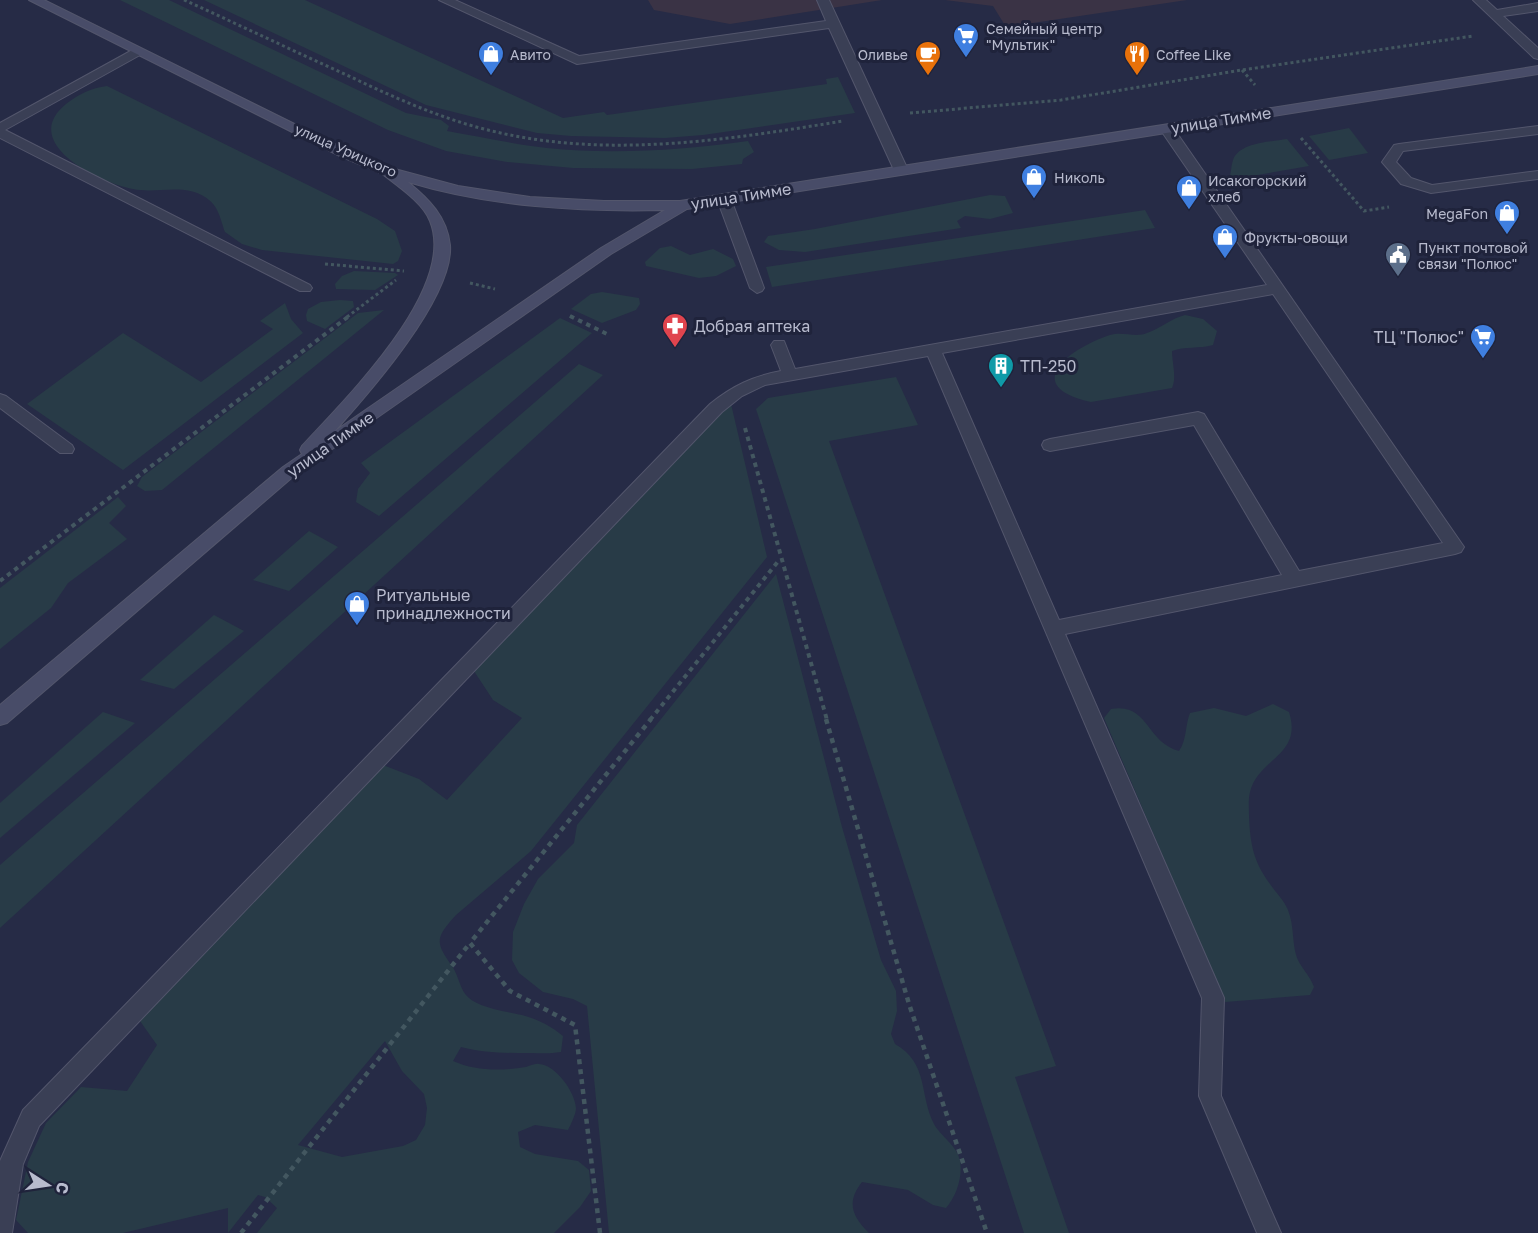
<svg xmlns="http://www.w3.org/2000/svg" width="1538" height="1233" viewBox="0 0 1538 1233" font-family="'Golos Text',sans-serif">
  <rect width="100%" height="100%" fill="#262b46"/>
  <g fill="#3a3345">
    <polygon points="648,0 882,0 730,24 654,10"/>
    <polygon points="945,0 1187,0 1006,27 993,6"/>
  </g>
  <g fill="#283b47" fill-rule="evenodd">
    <path d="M120 0H169L406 113 441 120 449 126 447 131C481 137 513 144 547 148 614 155 681 150 748 141L754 152 743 159 742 164 692 169 573 168 507 162 446 151 388 130Z"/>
    <polygon points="204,0 305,0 563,118 604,112 607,115 827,84 826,79 838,77 855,113 703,135 665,138 571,136 537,133 426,105"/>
    <path d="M107 86 377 219 395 231 402 251 398 261 393 264 262 250 242 244 225 232C220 218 219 206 205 197 184 183 156 194 133 189 99 183 18 143 66 104 79 94 91 88 107 86Z"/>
    <polygon points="1349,128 1368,153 1329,160 1309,136"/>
    <path d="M1287 139 1309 166 1229 180C1231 174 1231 166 1233 160 1240 142 1271 142 1287 139Z"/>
    <polygon points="990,195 1005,196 1013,213 990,219 965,216 957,221 961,228 805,252 779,250 764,242 768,236 815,229"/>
    <polygon points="1145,210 1155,228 772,287 766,267"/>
    <polygon points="671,246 690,255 713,249 733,259 736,266 716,276 699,278 646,266 645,262 660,248"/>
    <polygon points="354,271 395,273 398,275 375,290 336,289 335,284 342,276"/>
    <polygon points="602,292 639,298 640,304 636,310 602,323 571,309 591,294"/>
    <polygon points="340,300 353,301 354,307 325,329 307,321 306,315 308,309 321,302"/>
    <polygon points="285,303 291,319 303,333 123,470 27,404 123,333 201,382 273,329 260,321"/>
    <polygon points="384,310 162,490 145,491 137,486 142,477 358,313"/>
    <path d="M1185 315 1203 319 1217 331 1213 345C1199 349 1185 346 1172 351 1172 363 1177 378 1172 388L1091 402C1019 386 1070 348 1110 335 1123 331 1135 338 1147 333 1161 328 1170 319 1185 315Z"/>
    <polygon points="560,318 592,333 379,516 356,502 358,489 370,473 361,463"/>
    <polygon points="579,364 603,375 0,928 0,865"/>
    <polygon points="896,377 918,425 829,441 1056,1066 1015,1077 1069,1233 1024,1233 756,409 768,398"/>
    <path d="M731 404 767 557 531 851 456 915C435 938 435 942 452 966 459 976 460 991 469 998 480 1008 508 1012 522 1015 537 1019 551 1026 563 1036L561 1052C549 1054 540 1053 528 1053 505 1053 484 1053 461 1047L453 1061C475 1071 502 1071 526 1067 530 1066 535 1063 539 1064 556 1065 575 1092 576 1108 576 1114 571 1124 568 1130L535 1125 518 1132 520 1147 535 1154 578 1161 589 1170 591 1191 580 1207 554 1233H257L277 1208 265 1197 258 1195 228 1233V1208L123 1233H28L16 1220 28 1162 46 1123 81 1087 127 1091 157 1045 140 1021 383 765 419 779 447 800 522 718 493 700 474 671 719 413ZM385 1041 402 1071 424 1094 427 1108 425 1125 416 1140 403 1146 342 1157 298 1145Z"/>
    <polygon points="118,497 126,506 109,523 127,539 68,583 51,608 0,649 0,588"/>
    <polygon points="309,531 338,547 289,591 253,580"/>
    <path d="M776 574 842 827 881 960 896 991 897 1011 891 1034 895 1044C929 1063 919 1095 934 1124 941 1137 957 1145 960 1161 963 1177 956 1197 946 1208L933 1205 908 1190 862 1182C846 1202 852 1216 869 1233H609L587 1006 573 999 543 992 519 973 512 960 513 932 524 904 538 879 574 843 577 825Z"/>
    <polygon points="214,615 244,631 174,689 140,680"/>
    <path d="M1273 704 1289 712C1303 756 1258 758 1250 792 1248 800 1249 808 1249 815 1250 843 1253 861 1270 884 1276 893 1284 900 1288 910 1294 925 1292 940 1296 955 1299 966 1310 975 1314 987L1310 995 1225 1002 1104 718 1111 709C1148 702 1146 742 1179 751 1187 740 1185 725 1190 713L1214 708 1246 716Z"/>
    <polygon points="103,712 135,723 0,838 0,803"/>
  </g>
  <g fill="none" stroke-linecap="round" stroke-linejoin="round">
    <defs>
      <g id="lane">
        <polygon points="439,0 455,0 579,56 826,21 817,0 829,0 908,170 901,174 894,170 829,28 577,64"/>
        <polygon points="1473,0 1486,0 1497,10 1538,3 1538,11 1503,16 1538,48 1538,59 1534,58"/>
        <polygon points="136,48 140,49 140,55 5,130 310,285 312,288 310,291 300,291 0,138 0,123"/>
        <path d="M1167 125 1172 126 1464 547 1461 552 1455 554 1065 634 1224 998 1221 1096 1281 1233H1257L1199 1096 1202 998 928 356 765 385 742 396 722 412 39 1126 23 1164 12 1233H0V1161L23 1110 710 404C732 386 753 376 781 371L771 345 774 341H784L795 369 1267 285 1160 129ZM1273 294 1443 543 1299 571 1204 414 1198 412 1050 439 1044 441 1042 445 1044 449 1050 451 1194 425 1282 575 1059 620 942 353Z"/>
        <polygon points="1538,126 1538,134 1403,151 1396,162 1411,178 1432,185 1538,171 1538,179 1431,193 1401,184 1382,162 1394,145 1399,144"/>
        <polygon points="724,195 731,199 764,288 762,291 757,293 750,288 717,199"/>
        <polygon points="0,394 6,396 72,445 74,449 72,453 60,453 0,408"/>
      </g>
      <path id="secondary" d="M29 0H44L349 151 391 168 458 186 530 197 604 201H680L1538 66V74L687 209 611 254 295 475 7 723 0 725V705L283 467 302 454 300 450 302 446C345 399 458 289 430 221 423 203 399 187 385 176 380 171 349 161 340 156ZM408 182C491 207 579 212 665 210L601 248 335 431C369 393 454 297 450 245 447 217 429 199 408 182Z"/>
    </defs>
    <use href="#lane" stroke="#53566c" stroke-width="2"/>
    <use href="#secondary" stroke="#53566c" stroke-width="2"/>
    <g stroke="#435760" stroke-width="3" stroke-dasharray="3 3" stroke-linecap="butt">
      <path d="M184 0C235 23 285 47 336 70 387 94 437 118 492 131 608 159 727 140 843 121"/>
      <polyline points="1242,70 1255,85"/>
      <polyline points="910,113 1061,100 1242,70 1473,36"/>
      <polyline points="1301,138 1364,211 1389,207"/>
      <polyline points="325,264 404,271"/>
      <polyline points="470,283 495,289"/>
      <polyline points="570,316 572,317"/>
      <polyline points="347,317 396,280"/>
    </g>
    <g stroke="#435760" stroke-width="4" stroke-dasharray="4.5 4.5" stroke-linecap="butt">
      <polyline points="570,316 607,334"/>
      <polyline points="745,428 827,720"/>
      <polyline points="0,581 349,316"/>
      <polyline points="650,720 780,559"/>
    </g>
    <g stroke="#435760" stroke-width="4.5" stroke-dasharray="5 5" stroke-linecap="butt">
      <polyline points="826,719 909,1004 987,1233"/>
      <polyline points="241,1233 470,943"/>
      <polyline points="600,1233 575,1025 510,991 470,943 651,719"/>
    </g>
    <use href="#lane" fill="#3a3f55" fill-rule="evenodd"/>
    <use href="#secondary" fill="#484c68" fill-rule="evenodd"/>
  </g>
  <defs>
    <symbol id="supermarket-pin" viewBox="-11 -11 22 30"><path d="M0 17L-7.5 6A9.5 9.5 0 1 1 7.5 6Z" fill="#3f7fe0" stroke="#1f233b"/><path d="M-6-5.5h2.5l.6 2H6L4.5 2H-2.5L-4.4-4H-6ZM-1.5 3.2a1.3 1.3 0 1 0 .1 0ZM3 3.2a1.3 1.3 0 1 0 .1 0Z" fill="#fff"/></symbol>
    <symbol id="shop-pin" viewBox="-11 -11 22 30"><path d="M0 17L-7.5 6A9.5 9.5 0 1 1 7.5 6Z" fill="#3f7fe0" stroke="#1f233b"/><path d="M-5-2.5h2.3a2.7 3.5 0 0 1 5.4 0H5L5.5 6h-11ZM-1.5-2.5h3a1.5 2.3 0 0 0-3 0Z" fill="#fff"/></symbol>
    <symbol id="cafe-pin" viewBox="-11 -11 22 30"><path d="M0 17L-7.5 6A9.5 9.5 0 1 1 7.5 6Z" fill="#e8710a" stroke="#1f233b"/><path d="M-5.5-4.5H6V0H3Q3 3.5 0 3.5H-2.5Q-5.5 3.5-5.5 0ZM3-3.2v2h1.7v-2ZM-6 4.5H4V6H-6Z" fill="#fff"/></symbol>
    <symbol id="restaurant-pin" viewBox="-11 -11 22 30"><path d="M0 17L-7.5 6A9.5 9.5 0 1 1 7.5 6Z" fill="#e8710a" stroke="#1f233b"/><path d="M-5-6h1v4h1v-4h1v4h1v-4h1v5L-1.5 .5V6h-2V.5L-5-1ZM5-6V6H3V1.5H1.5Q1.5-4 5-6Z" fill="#fff"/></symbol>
    <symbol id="civic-pin" viewBox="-11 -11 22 30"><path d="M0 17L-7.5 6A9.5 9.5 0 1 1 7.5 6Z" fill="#5c6f8a" stroke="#1f233b"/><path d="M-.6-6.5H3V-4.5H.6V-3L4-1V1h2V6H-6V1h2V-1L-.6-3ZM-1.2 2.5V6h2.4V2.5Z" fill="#fff"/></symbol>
    <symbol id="pharmacy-pin" viewBox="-11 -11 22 30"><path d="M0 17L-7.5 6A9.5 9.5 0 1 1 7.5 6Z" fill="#e0444e" stroke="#1f233b"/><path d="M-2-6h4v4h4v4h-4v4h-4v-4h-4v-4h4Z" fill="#fff"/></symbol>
    <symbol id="building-pin" viewBox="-11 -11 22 30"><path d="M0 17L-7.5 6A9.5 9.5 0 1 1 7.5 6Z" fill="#0f9aa8" stroke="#1f233b"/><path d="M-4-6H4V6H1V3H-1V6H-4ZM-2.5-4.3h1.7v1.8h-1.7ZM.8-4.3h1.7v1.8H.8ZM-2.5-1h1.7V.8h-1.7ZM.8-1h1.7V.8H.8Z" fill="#fff"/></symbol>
  </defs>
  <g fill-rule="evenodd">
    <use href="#supermarket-pin" x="951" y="21" width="30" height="40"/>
    <use href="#shop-pin" x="476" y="39" width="30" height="40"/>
    <use href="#cafe-pin" x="913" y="39" width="30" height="40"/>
    <use href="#restaurant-pin" x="1122" y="39" width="30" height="40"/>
    <use href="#shop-pin" x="1019" y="162" width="30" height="40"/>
    <use href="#shop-pin" x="1174" y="173" width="30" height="40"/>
    <use href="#shop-pin" x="1492" y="198" width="30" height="40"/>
    <use href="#shop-pin" x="1210" y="222" width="30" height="40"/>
    <use href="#civic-pin" x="1383" y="240" width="30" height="40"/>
    <use href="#pharmacy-pin" x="660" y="311" width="30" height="40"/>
    <use href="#supermarket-pin" x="1468" y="322" width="30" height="40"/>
    <use href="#building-pin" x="986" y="351" width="30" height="40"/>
    <use href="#shop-pin" x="342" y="589" width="30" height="40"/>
  </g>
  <g text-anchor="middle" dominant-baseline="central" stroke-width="6" stroke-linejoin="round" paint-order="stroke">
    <g font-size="14" fill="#b8bbce" stroke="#1f233b" text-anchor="start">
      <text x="986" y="28">Семейный центр<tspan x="986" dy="16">"Мультик"</tspan></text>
      <text x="510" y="54">Авито</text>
      <text x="908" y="54" text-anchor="end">Оливье</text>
      <text x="1156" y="54">Coffee Like</text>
      <text x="1054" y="177">Николь</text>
      <text x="1208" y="180">Исакогорский<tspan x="1208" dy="16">хлеб</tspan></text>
      <text x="1488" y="213" text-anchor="end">MegaFon</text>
      <text x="1244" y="237">Фрукты-овощи</text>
      <text x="1418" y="247">Пункт почтовой<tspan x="1418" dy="16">связи "Полюс"</tspan></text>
    </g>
    <g font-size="14" fill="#b8bbce" stroke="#1f233b">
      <text transform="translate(346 150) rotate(24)">улица Урицкого</text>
    </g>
    <g font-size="16" fill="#b8bbce" stroke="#1f233b">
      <text transform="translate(1221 120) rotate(-9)">улица Тимме</text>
      <text transform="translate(741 196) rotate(-9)">улица Тимме</text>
      <text transform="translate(330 444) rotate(-35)">улица Тимме</text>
    </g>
    <g font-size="16" fill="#b8bbce" stroke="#1f233b" text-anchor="start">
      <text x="694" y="326">Добрая аптека</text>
      <text x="1464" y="337" text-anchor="end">ТЦ "Полюс"</text>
      <text x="1020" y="366">ТП-250</text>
      <text x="376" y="595">Ритуальные<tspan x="376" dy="18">принадлежности</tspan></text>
    </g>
  </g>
  <g transform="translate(48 1185) rotate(102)" stroke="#1f233b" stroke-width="4.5" paint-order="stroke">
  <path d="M0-4.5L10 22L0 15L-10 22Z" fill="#b8bbce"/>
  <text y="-9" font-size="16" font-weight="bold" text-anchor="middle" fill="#b8bbce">С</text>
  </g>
</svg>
